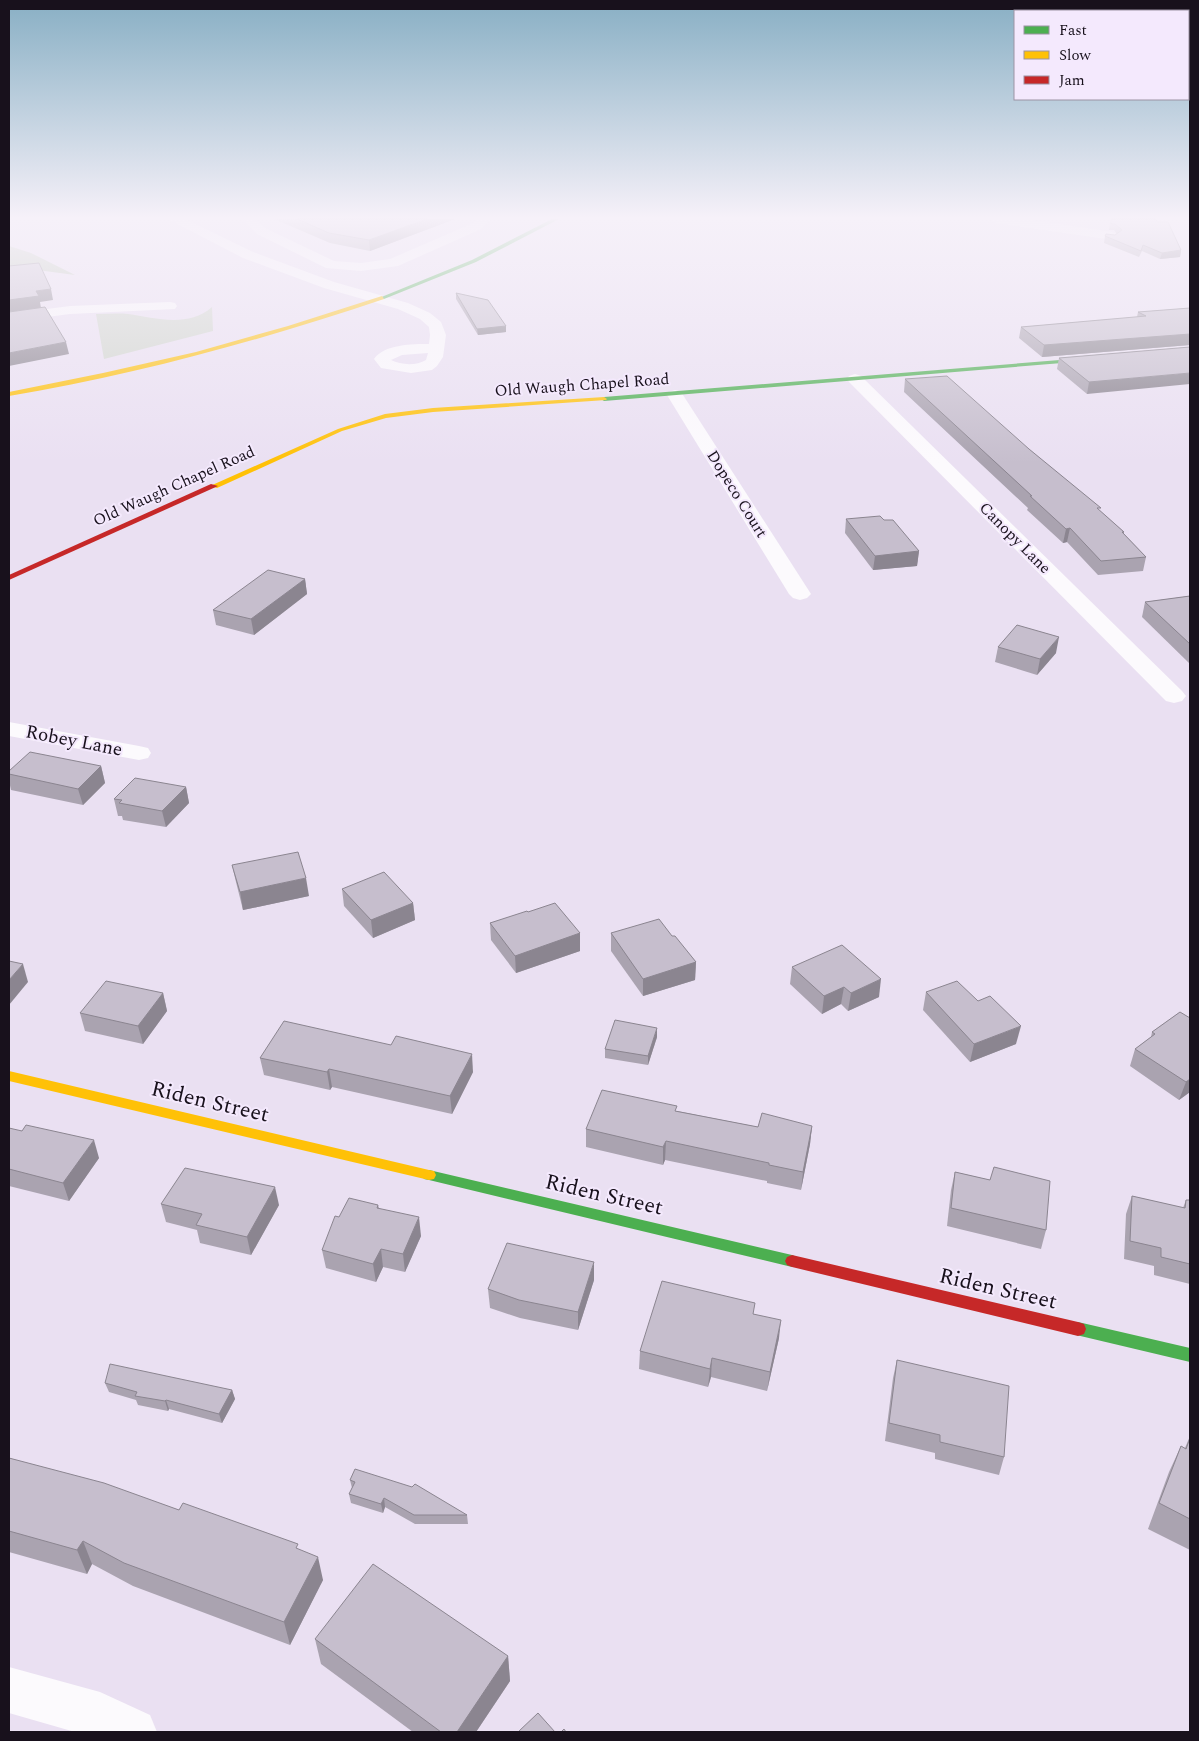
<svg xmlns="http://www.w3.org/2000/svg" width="1199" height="1741" viewBox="0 0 1199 1741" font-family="Spectral,serif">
  <rect width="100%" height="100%" fill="#eae0f2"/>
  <path fill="#d0d5cd" d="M212 307 213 331 104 359 96 314C107 314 118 313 128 314 155 318 188 328 212 307Z"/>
  <polygon fill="#bdc8b7" points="9,246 31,253 75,275 22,268 9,269"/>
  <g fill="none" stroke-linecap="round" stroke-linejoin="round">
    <g fill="#fcfafd" fill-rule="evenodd">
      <path d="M168 219H185L253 252 334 282 408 303 430 313 441 322 446 335 443 357 437 366 432 370 411 373 381 368 374 359C385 344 412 344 429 344L430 335 429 327 420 319 398 309 324 288 243 258ZM428 353 426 360C416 366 401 365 391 360L402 355Z"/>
      <polygon points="242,219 256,219 265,228 334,261 361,263 390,259 471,224 478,219 492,219 479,230 398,266 361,271 326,268 257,234"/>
      <polygon points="990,219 1024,219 1113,232 1119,236 1113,240 996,223"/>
      <polygon points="170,302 175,303 177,306 175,309 70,314 9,322 9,314 70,306"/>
      <polygon points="855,374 861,376 1182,691 1186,696 1182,701 1174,703 1166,701 849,382 847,379 849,376"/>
      <polygon points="675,390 681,392 683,395 811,594 807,598 800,600 793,598 789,594 667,395 669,392"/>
      <polygon points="9,722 139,746 148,748 151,753 148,758 139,760 9,736"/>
      <polygon points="9,1667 100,1692 150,1715 157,1732 75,1732 9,1713"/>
    </g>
    <g fill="#4caf50" fill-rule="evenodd">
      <polygon points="552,219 559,219 476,262 384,299 379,298 472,260"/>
      <polygon points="1097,357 1099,358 1099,360 604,401 601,399 604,397"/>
      <polygon points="429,1170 792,1255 797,1257 799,1261 797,1265 792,1267 429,1180 424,1179 422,1175 424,1171"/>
      <polygon points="1078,1322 1190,1348 1190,1362 1072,1334 1070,1329 1072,1324"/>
    </g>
    <g fill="#ffc107" fill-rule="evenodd">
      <path d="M382 296 384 299C262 340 136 375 9 396V392L103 373 196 352 288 326Z"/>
      <polygon points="604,397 607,399 606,400 433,412 386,418 342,431 217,488 210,486 338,429 385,414 433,408"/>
      <polygon points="9,1071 429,1170 434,1171 436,1175 434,1179 429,1180 9,1081"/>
    </g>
    <g fill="#c62828" fill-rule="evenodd">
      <polygon points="211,484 218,486 9,580 9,575"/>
      <polygon points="792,1255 1078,1322 1084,1324 1086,1329 1084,1334 1078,1336 792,1267 787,1265 785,1261 787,1257"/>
    </g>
  </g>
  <g fill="#aaa3b0">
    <polygon points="274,219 455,219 370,251 330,243"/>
    <polygon points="1157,222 1181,250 1180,257 1160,259 1142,251 1139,257 1104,243 1105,236 1115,235 1117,234 1114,230 1109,230 1110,223"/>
    <polygon points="456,293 506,332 478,335 456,299"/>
    <polygon points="1190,308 1190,345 1042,357 1019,338 1021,327 1137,317 1138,312"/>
    <polygon points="1190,347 1087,394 1057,369 1059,358"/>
    <polygon points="905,379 1029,449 1124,532 1124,534 1146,557 1143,571 1098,575 1067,542 1063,543 1027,510 1028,508 904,392"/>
    <polygon points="846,519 884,520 919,551 917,566 873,570 845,533"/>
    <polygon points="305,579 307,594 254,635 216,625 213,610"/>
    <polygon points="1190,596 1190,664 1142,617 1145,602"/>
    <polygon points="998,647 1056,653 1037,675 995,662"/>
    <polygon points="101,766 105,783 83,805 11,790 9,781 9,771"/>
    <polygon points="186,787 189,803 166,827 123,820 122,816 118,816 114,799"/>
    <polygon points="232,865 309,896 243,910 236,882"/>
    <polygon points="342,889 413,903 415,920 373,938 344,906"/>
    <polygon points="528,912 580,933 580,951 516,973 491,940 490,923"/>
    <polygon points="611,933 672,936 696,962 695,980 643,996 611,951"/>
    <polygon points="792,967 879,997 848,1011 841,1004 822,1014 790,984"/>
    <polygon points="926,992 1016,1044 970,1062 923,1010"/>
    <polygon points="163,993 167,1011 143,1044 85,1031 80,1013"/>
    <polygon points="1180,1012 1190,1092 1179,1100 1130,1066 1135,1049 1151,1037 1152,1032"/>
    <polygon points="657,1037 648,1065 605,1058 605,1049"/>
    <polygon points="260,1058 473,1072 452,1114 332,1087 330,1090 264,1075"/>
    <polygon points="677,1111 758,1127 812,1126 810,1144 801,1190 767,1183 767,1181 665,1160 663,1165 586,1147 586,1129"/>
    <polygon points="9,1128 99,1158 69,1201 9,1186"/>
    <polygon points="955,1172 990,1180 1046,1230 1041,1249 947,1226 951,1190"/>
    <polygon points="1132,1196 1183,1208 1186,1200 1190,1200 1190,1284 1154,1275 1154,1266 1124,1259 1126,1214"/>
    <polygon points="161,1204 279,1205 251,1255 200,1243 197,1230 166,1222"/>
    <polygon points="378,1205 379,1208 421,1236 405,1272 383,1267 376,1282 326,1268 322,1250 339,1217"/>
    <polygon points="594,1280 578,1330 520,1318 490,1308 488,1289"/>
    <polygon points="754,1314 779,1338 767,1391 711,1377 708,1387 639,1369 640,1351"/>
    <polygon points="897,1360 1004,1457 999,1475 935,1459 935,1453 885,1441 893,1378"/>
    <polygon points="105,1383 232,1390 235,1399 222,1423 169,1409 168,1411 138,1405 136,1400 109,1392"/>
    <polygon points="1190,1436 1190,1550 1148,1529 1169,1472 1181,1446 1185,1448"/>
    <polygon points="9,1458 179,1510 299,1550 323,1580 290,1645 133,1586 92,1564 87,1574 9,1552"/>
    <polygon points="350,1480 467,1515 468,1524 415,1524 385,1507 383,1513 351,1503 349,1494 352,1488"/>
    <polygon points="315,1639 508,1656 510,1681 476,1732 413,1732 321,1664"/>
  </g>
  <g fill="#8b8590">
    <polygon points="427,219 455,219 370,251 369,240"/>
    <polygon points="1181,250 1180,257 1160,259 1162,253"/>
    <polygon points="51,289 53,300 40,302 41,308 9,312 9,300 36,291"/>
    <polygon points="506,326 506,332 478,335 477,329"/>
    <polygon points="1190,334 1190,345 1042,357 1044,345"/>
    <polygon points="66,342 69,354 9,366 9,353"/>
    <polygon points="1190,373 1190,384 1087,394 1089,382"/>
    <polygon points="1070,528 1067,542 1063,543 1066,529"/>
    <polygon points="919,551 917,566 873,570 875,556"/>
    <polygon points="305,579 307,594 254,635 251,619"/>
    <polygon points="1059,637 1056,653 1037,675 1040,659"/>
    <polygon points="101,766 105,783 83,805 78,789"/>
    <polygon points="186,787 189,803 166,827 162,811"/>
    <polygon points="306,878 309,896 243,910 240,892"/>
    <polygon points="413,903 415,920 373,938 371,920"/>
    <polygon points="580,933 580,951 516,973 515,956"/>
    <polygon points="696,962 695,980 643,996 643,979"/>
    <polygon points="23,964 28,982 9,1005 9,980"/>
    <polygon points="881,979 879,997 848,1011 851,993"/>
    <polygon points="844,987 841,1004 822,1014 824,996"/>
    <polygon points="163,993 167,1011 143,1044 138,1026"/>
    <polygon points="1021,1026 1016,1044 970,1062 974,1044"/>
    <polygon points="657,1028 657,1037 648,1065 648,1056"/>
    <polygon points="472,1054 473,1072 452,1114 450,1096"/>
    <polygon points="329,1069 332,1087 330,1090 327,1072"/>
    <polygon points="1190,1079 1190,1092 1179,1100 1186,1082"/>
    <polygon points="812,1126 810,1144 801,1190 803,1172"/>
    <polygon points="94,1140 99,1158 69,1201 63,1183"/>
    <polygon points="666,1141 665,1160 663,1165 663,1147"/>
    <polygon points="275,1187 279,1205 251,1255 247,1237"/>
    <polygon points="419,1217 421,1236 405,1272 403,1254"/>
    <polygon points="381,1249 383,1267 376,1282 373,1264"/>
    <polygon points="594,1262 594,1280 578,1330 578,1312"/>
    <polygon points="781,1320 779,1338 767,1391 770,1372"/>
    <polygon points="712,1358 711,1377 708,1387 710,1369"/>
    <polygon points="232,1390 235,1399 222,1423 219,1414"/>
    <polygon points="166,1400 169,1409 168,1411 165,1401"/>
    <polygon points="384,1498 385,1507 383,1513 381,1504"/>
    <polygon points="83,1541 92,1564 87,1574 77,1550"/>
    <polygon points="318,1557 323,1580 290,1645 284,1622"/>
    <polygon points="508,1656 510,1681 476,1732 457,1732"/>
  </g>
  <g fill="#c6becd" stroke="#8b8590">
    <polygon points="297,219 427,219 369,240 329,233"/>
    <polygon points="1112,219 1156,219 1157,222 1168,222 1181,250 1162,253 1143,245 1141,251 1105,236 1106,234 1115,235 1122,230 1115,224 1110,223"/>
    <polygon points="39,263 51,289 36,291 39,296 9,300 9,266"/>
    <polygon points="456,293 488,300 506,326 477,329"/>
    <polygon points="45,307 66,342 9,353 9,312"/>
    <polygon points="1190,308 1190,334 1044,345 1021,327 1146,316 1138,312"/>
    <polygon points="1190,347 1190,373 1089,382 1059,358"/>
    <polygon points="947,376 1029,449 1101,508 1097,508 1124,532 1122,532 1146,557 1101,561 1070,528 1066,529 1030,496 1032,496 905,379"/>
    <polygon points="880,516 884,520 893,520 919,551 875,556 846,519"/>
    <polygon points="268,570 305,579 251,619 213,610"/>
    <polygon points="1190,596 1190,644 1145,602"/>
    <polygon points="1017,625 1059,637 1040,659 998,647"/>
    <polygon points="30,752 101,766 78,789 9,774 9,771"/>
    <polygon points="135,778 186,787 162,811 119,803 122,800 114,799"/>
    <polygon points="298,852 306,878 240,892 232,865"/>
    <polygon points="384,872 413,903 371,920 342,889"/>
    <polygon points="555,903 580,933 515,956 490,923 527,911 528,912"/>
    <polygon points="659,919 672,936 675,936 696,962 643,979 611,933"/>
    <polygon points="842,945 881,979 851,993 844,987 824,996 792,967"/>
    <polygon points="9,961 23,964 9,980"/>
    <polygon points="106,981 163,993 138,1026 80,1013"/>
    <polygon points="957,981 978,1001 990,996 1021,1026 974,1044 926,992"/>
    <polygon points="1180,1012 1190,1018 1190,1079 1186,1082 1135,1049 1155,1034 1152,1032"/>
    <polygon points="615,1020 657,1028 648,1056 605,1049"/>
    <polygon points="284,1021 391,1045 396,1036 472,1054 450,1096 329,1069 327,1072 260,1058"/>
    <polygon points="602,1090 677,1106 675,1111 758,1127 762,1113 812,1126 803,1172 769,1165 769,1163 666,1141 663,1147 586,1129"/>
    <polygon points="26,1125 94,1140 63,1183 9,1169 9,1128 22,1131"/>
    <polygon points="994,1167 1050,1181 1046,1230 951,1208 955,1172 990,1180"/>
    <polygon points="185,1168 275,1187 247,1237 196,1225 202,1214 161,1204"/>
    <polygon points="1132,1196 1185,1208 1186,1200 1190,1200 1190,1264 1161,1257 1161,1248 1130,1241"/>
    <polygon points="349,1198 378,1205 377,1208 419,1217 403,1254 381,1249 373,1264 322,1250 335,1216 339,1217"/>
    <polygon points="507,1243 594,1262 578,1312 519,1300 488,1289"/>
    <polygon points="662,1281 755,1303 753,1314 781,1320 770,1372 712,1358 710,1369 640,1351"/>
    <polygon points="897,1360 1009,1386 1004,1457 940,1442 940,1435 889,1423"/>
    <polygon points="110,1364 232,1390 219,1414 166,1400 165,1401 135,1396 137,1392 105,1383"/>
    <polygon points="1190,1438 1190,1519 1159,1503 1181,1446 1186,1449"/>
    <polygon points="9,1458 104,1483 179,1510 183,1503 298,1544 296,1548 318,1557 284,1622 124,1563 83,1541 77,1550 9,1531"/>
    <polygon points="355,1469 412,1487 415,1484 467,1515 414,1515 384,1498 381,1504 349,1494 355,1482 350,1480"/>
    <polygon points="373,1564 508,1656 457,1732 441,1732 315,1639"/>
    <polygon points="538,1713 555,1732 518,1732"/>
    <polygon points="564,1729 566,1732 561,1732"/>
  </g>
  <linearGradient id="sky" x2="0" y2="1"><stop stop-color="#88afc4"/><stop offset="0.47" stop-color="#f6f1f9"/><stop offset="1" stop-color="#f6f1f9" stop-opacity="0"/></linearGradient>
  <rect width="1199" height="463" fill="url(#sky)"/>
  <g text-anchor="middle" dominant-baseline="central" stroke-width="4" stroke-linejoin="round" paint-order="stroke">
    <g font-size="16" fill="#18111c" stroke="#f4e9fd">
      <text transform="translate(582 385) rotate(-4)">Old Waugh Chapel Road</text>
      <text transform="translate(174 486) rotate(-24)">Old Waugh Chapel Road</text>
      <text transform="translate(737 494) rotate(58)">Dopeco Court</text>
      <text transform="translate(1015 538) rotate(45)">Canopy Lane</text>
    </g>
    <g font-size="19" fill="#18111c" stroke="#f4e9fd">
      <text transform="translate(74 741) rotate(11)">Robey Lane</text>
    </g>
    <g font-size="22" fill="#18111c" stroke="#f4e9fd">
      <text transform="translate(210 1102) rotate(13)">Riden Street</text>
      <text transform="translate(604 1195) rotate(13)">Riden Street</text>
      <text transform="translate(998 1289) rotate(13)">Riden Street</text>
    </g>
  </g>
  <rect width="1199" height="1741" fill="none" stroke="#18111c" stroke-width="20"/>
  <rect x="1014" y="10" width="175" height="90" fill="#f4e9fd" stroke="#9c93a3"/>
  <rect x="1024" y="26" width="25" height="8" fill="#4caf50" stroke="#9c93a3"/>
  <text x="1059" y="35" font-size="15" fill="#18111c">Fast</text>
  <rect x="1024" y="51" width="25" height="8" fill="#ffc107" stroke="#9c93a3"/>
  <text x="1059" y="60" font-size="15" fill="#18111c">Slow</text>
  <rect x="1024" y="76" width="25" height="8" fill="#c62828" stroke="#9c93a3"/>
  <text x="1059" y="85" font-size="15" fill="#18111c">Jam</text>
</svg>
